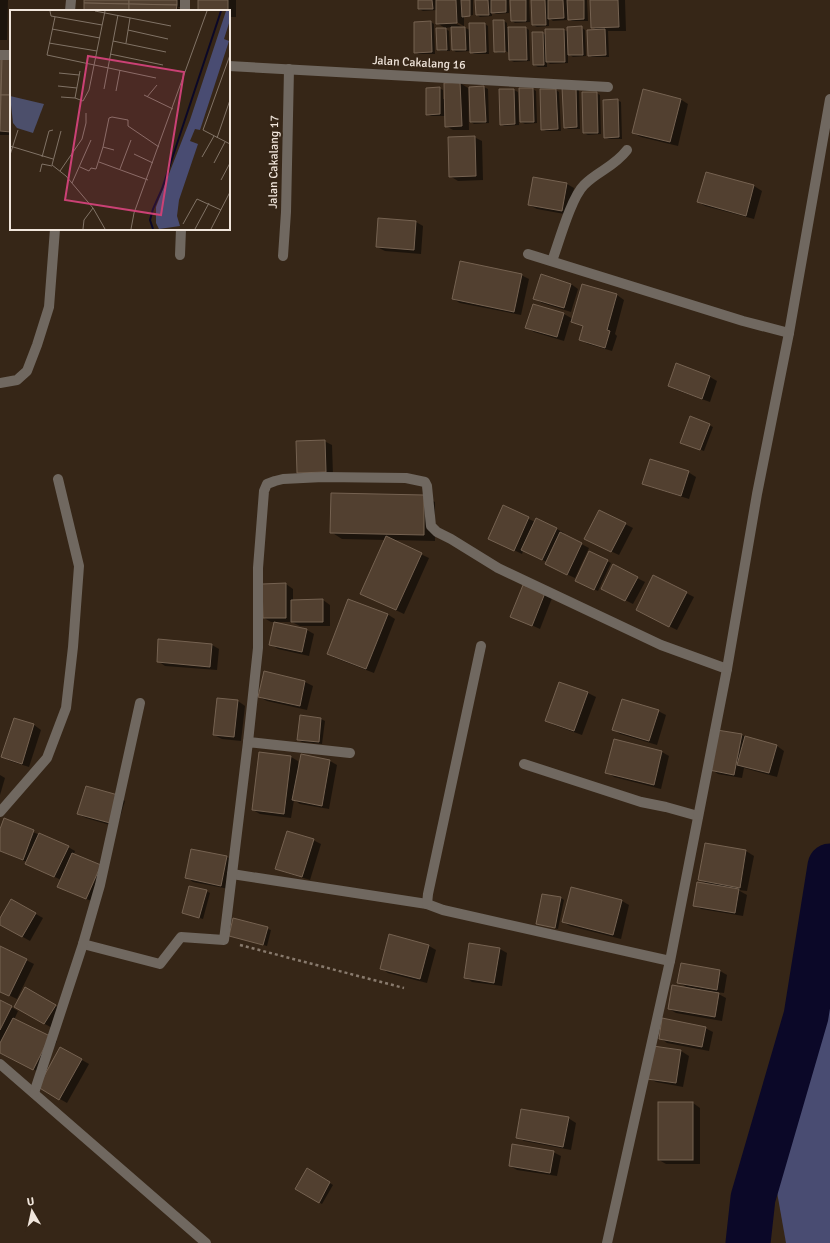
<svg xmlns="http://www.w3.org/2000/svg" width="830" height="1243" viewBox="0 0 830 1243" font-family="Signika,sans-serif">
  <rect width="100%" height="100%" fill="#362617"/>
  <polygon fill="#494c72" points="830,949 830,1243 786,1243 775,1181"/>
  <g fill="#0007">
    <polygon points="0,0 8,0 7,40 0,40"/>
    <polygon points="85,0 180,0 180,7 177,7 184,11 85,11"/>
    <polygon points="199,0 236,0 236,17 229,17 229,11 199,11"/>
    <polygon points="419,0 473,0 473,15 464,17 464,26 453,20 452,22 470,30 485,24 488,26 489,54 474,54 470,51 456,52 453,50 452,27 445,28 437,23 437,10 423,11 419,9"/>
    <polygon points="476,0 509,0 509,13 496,14 492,12 492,16 480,17 477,15"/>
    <polygon points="511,0 529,0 530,22 515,23 512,21"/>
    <polygon points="532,0 587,0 588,21 572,21 567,18 567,20 553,21 549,18 549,26 537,27 533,25"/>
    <polygon points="591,0 625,0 626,31 608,31 609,57 592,57 589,55 597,30 592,27"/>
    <polygon points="504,21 507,23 507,28 526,28 529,30 530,61 514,62 510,60 509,53 501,48 500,50 505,53 498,53 495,51"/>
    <polygon points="431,22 434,24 435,54 419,54 415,52"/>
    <polygon points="582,28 585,30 586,56 573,57 568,54 568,63 550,64 547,62 547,67 538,67 534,65 542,33 546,35 564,30 569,32"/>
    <polygon points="446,29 449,31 450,51 441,51 438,49"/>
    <rect x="0" y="59" width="11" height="76"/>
    <polygon points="460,83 468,88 469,130 453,130 446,126 446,116 431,116 427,114 439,88 443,90 443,99 445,99"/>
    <polygon points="484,87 488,89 489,123 474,124 471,122 470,88"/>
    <polygon points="563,88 579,90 580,129 568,129 565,127"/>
    <polygon points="533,89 536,91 537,123 525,124 521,122"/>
    <polygon points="500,90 514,90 518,92 519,125 504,126 501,124"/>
    <polygon points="556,90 559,92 561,131 546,131 542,129"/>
    <polygon points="596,93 600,95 601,134 588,135 584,133"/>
    <polygon points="680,99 688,104 678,146 641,137 633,133"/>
    <polygon points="617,100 621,102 622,139 609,139 605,137"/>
    <polygon points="474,137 482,141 483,180 458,181 450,176"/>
    <polygon points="706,173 754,186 762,191 754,219 705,206 698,202"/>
    <polygon points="567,184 574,188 570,215 537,209 529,205"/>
    <polygon points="416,222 423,226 421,254 385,251 377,247"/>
    <polygon points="521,275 529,279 521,315 460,303 453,299"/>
    <polygon points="542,276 571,284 578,289 571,312 542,303 535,299"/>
    <polygon points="583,285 617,295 624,300 615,334 617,336 612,351 588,344 580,340 584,327 570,321 564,341 534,332 527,328 534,305 564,314 573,319"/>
    <polygon points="677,364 710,377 717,381 710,402 676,390 669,385"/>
    <polygon points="691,417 713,427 704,451 684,444"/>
    <polygon points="324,441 332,445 333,475 305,477 298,472"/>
    <polygon points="688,472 696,477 689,499 651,487 643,483"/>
    <polygon points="424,496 435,502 435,541 391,540 429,558 404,614 368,597 385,540 342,539 331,532"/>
    <polygon points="504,507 535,522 537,519 557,529 564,533 564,535 589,548 575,578 553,568 547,562 523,551 522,554 497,542"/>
    <polygon points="625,524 633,528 619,555 593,543"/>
    <polygon points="589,553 611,563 598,591 579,583"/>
    <polygon points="637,578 645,582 633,604 609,592"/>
    <polygon points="286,584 293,589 293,601 323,600 330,605 330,626 300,626 292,622 271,622 264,618"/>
    <polygon points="524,586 552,598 540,629 511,616"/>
    <polygon points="686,593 694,597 677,630 644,614"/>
    <polygon points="387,614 395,619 374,673 335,658 328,654"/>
    <polygon points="307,630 314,634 309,656 278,649 270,644"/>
    <polygon points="212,645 219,649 217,670 165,666 158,661"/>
    <polygon points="265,673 305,682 313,686 307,710 267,701 259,697"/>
    <polygon points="560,683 588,693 596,697 582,735 554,725 547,721"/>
    <polygon points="238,701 245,706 241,741 222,739 214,735"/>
    <polygon points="658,711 666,715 657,745 620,734 613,729"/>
    <polygon points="301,717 321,719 325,721 322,744 302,742 298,740"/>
    <polygon points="34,725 41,730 29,767 10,761 3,757"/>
    <polygon points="718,731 742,735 747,738 777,746 784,751 777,777 744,768 742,778 718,774 710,769"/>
    <polygon points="615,740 662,752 669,756 661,789 614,777 607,772"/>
    <polygon points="291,757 298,761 298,766 330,761 337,765 329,809 300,804 294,800 291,818 260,814 253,810"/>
    <polygon points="0,775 5,778 0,795"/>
    <polygon points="117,796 125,801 117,827 86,818 78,814"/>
    <polygon points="5,820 68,847 75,851 74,854 101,866 94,902 66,891 61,880 34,867 27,862 0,851 0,832"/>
    <polygon points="313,840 321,844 310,880 284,872 276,868"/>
    <polygon points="706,844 746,851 754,856 747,891 738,890 747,895 743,916 701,909 694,905 708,884 700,880"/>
    <polygon points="192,850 227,857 235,862 229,889 193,882 186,877"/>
    <polygon points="206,891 210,893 203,919 187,914"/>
    <polygon points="543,895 561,898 564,900 558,929 541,925 537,923"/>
    <polygon points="11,900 43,918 30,941 0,924 0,920"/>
    <polygon points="622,901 629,905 621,939 570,926 563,922"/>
    <polygon points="234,919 271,930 267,946 230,935"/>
    <polygon points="429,946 436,950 427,983 388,973 381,968"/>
    <polygon points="0,947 34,964 17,999 0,991"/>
    <polygon points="500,949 507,953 502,986 472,982 465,977"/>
    <polygon points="720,971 727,975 724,993 715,992 726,998 722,1021 676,1013 669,1009 690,989 678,982"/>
    <polygon points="25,989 63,1010 52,1028 15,1007"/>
    <polygon points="0,1001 18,1011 14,1020 57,1041 41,1073 0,1053"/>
    <polygon points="705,1028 713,1032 709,1051 667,1043 660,1038"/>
    <polygon points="654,1047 681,1051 689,1056 683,1087 656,1082 648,1078"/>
    <polygon points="61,1048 89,1064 67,1103 39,1087"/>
    <polygon points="693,1103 700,1108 700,1164 666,1164 659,1160"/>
    <polygon points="568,1118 576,1123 571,1150 524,1141 517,1137"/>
    <polygon points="553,1152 561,1156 557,1176 517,1170 510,1166"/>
    <polygon points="307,1170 333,1185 322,1204 296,1189"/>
  </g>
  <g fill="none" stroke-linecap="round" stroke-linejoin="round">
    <polyline stroke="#0b0828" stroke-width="45" points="748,1243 753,1198 806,1016 830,866"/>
  </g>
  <g fill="#524030" stroke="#756251">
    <polygon points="84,0 129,0 129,4 84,3"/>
    <polygon points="129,0 177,0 177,5 129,4"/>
    <rect x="198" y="0" width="30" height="11"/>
    <polygon points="418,0 432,0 433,9 418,9"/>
    <polygon points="436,0 456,0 457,23 436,24"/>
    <polygon points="461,0 470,0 470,16 462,17"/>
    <polygon points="475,0 488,0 489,15 476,15"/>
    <polygon points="491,0 506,0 506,12 491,13"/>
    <polygon points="510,0 526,0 526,21 511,21"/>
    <polygon points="531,0 545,0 546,25 532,25"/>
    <polygon points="548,0 563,0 564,18 548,19"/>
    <polygon points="567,0 584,0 584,19 568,20"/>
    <polygon points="590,0 618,0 619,27 591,28"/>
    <polygon points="84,3 129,4 129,11 84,11"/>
    <polygon points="129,4 177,5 176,11 129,11"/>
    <polygon points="493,20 504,20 505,52 494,52"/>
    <polygon points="431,21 432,52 414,53 414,22"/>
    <polygon points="469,23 485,23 486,52 470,53"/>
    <polygon points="582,26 583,55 568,55 567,27"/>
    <polygon points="451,27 465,27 466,50 452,50"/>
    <polygon points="508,27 526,27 527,60 509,60"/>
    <polygon points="436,28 446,28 447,50 437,50"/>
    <polygon points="545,29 564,29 565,62 546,62"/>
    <polygon points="605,29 606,55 588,56 587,30"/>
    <polygon points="532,32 543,32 544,65 533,65"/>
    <polygon points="0,58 2,58 1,95 0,95"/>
    <polygon points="2,58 11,58 11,95 1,95"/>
    <polygon points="460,82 462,126 445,127 444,83"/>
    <polygon points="484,86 486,122 470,122 469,87"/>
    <polygon points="440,87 440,114 426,115 426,88"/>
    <polygon points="562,87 576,87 577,127 564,128"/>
    <polygon points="519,88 533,88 534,122 520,122"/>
    <polygon points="499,89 514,89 515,124 500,125"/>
    <polygon points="540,89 556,89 558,129 541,130"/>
    <polygon points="643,89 681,99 670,142 632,133"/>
    <polygon points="582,92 597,92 598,133 583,133"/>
    <polygon points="0,95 1,95 0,131"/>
    <polygon points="1,95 11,95 11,132 0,131"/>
    <polygon points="618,99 619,137 604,138 603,100"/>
    <polygon points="475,136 476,176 449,177 448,137"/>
    <polygon points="706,172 754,185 746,216 697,202"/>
    <polygon points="533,177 567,183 562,211 528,205"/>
    <polygon points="378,218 416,221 414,250 376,247"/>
    <polygon points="460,261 522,274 514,312 452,299"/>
    <polygon points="541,274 571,284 564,308 533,299"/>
    <polygon points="582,284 617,294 607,330 610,331 605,348 579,340 583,326 571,322"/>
    <polygon points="533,304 564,313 557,337 525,328"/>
    <polygon points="676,363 710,376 702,399 668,386"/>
    <polygon points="690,416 710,424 700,450 680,443"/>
    <polygon points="325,440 326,472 297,473 296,441"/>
    <polygon points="650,459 689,471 681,496 642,484"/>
    <polygon points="331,493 424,495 424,535 330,533"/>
    <polygon points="503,505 529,517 514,551 488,539"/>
    <polygon points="599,510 626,523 611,552 584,539"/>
    <polygon points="536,518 557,528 542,560 521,550"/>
    <polygon points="560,532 582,543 567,575 545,564"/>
    <polygon points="386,536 422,553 396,610 360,594"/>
    <polygon points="589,551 608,560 594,590 575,581"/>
    <polygon points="613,564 638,577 625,601 601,589"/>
    <polygon points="653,575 687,592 669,627 636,610"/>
    <polygon points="286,583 286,618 263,618 262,584"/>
    <polygon points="523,585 545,593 532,626 510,617"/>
    <polygon points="323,599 323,622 291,622 291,600"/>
    <polygon points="348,599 388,614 366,669 327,654"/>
    <polygon points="274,622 307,629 302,652 269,645"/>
    <polygon points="158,639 212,644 210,667 157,662"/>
    <polygon points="264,671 305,681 300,706 258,697"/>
    <polygon points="559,682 588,692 574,731 545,721"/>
    <polygon points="217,698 238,700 234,737 213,735"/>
    <polygon points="622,699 659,710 649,741 612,730"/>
    <polygon points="300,715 321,718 319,742 297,740"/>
    <polygon points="14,718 34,724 22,764 1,757"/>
    <polygon points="717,730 742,734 734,775 709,770"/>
    <polygon points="745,736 777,745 769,773 737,765"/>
    <polygon points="614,739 662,751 654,785 605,773"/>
    <polygon points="259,752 291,756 284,814 252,810"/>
    <polygon points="301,754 330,760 322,806 292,800"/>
    <polygon points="86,786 118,795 110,823 77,814"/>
    <polygon points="4,818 34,830 23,860 0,851 0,829"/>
    <polygon points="287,831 314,839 302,877 275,869"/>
    <polygon points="39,833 69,846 54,877 25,864"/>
    <polygon points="705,843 746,850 740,888 698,880"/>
    <polygon points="191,849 227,856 221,886 185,878"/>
    <polygon points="72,853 101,865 86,899 57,887"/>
    <polygon points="697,882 739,889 735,913 693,906"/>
    <polygon points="189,886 207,890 199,918 182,913"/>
    <polygon points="571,887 622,900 613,935 562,922"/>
    <polygon points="542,894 561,897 555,928 536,924"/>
    <polygon points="11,899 36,913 22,937 0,925 0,918"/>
    <polygon points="233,918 268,927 263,945 229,936"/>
    <polygon points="389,934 429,945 420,979 380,969"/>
    <polygon points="469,943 500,948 494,983 464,978"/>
    <polygon points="0,946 27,959 9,996 0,992"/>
    <polygon points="681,963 720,970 717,990 677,983"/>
    <polygon points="672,985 719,993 715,1017 668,1009"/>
    <polygon points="25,987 56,1005 44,1024 14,1007"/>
    <polygon points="0,1000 12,1006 0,1030"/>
    <polygon points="13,1018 50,1036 33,1070 0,1053 0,1043"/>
    <polygon points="662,1018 706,1027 702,1047 659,1039"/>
    <polygon points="653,1046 681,1050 676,1083 647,1079"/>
    <polygon points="60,1047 82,1059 59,1100 38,1087"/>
    <rect x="658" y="1102" width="35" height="58"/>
    <polygon points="521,1109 569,1117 563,1147 516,1138"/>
    <polygon points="512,1144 554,1151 550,1173 509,1166"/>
    <polygon points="307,1168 330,1182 319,1203 295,1189"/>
  </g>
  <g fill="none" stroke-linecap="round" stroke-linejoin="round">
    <polyline stroke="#887a6d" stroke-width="2.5" stroke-dasharray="3 3" stroke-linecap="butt" points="240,945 404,988"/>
    <g stroke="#706860" stroke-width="10">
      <polyline points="70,11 71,0"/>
      <polyline points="185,11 185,0"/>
      <polyline points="0,55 11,55"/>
      <polyline points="229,66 608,87"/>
      <polyline points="528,254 743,321 789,333"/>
      <polyline points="180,255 181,229"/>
      <polyline points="283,256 286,212 289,69"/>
      <path d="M552 261C559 242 571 198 584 185 598 171 614 167 627 150"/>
      <polyline points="0,383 17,380 27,371 37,345 49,307 55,229"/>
      <polyline points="248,742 258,648 258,568 264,491 267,484 275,481 283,479 323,477 406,478 425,482 427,486 431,526 437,532 451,539 498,568 661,645 727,669"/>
      <polyline points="524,764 641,802 666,807 698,816"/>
      <polyline points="0,812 47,758 66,708 73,647 79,566 58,479"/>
      <polyline points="232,874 427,904 443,910 670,961"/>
      <polyline points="427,904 428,894 481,646"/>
      <polyline points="83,944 160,964 181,937 224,940 248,742 350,753"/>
      <polyline points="0,1064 206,1243"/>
      <polyline points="34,1093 83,944 100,885 140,703"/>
      <polyline points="607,1243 670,961 727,669 757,494 789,333 830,99"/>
    </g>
  </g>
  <g text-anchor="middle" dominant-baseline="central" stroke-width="4" stroke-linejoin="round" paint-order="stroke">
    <g font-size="12" fill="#f1e6dc" stroke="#362617">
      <text transform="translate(419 63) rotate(3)">Jalan Cakalang 16</text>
      <text transform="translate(274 162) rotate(-89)">Jalan Cakalang 17</text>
    </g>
  </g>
  <g transform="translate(10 10)">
    <rect width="220" height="220" fill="#362617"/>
    <path d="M0 86 34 94 23 123 7 118 3 113Z" fill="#4c4f6b"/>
    <path d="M216 1H220V10L214 29 219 31 190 120 185 119 180 131 188 134 169 190 167 206 170 216 149 219 146 213V197L180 110Z" fill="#494c72"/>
    <path fill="none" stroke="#0b0828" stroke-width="2" d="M143 219 140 210 143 199 152 179 211 1"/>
    <path fill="none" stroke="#817366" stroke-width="1" d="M40 1 41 6 92 15M85 1 161 16M45 7 37 45 146 68M42 19 90 28M118 20 158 29M103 31 156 42M39 33 87 41M116 33 120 8M100 44 153 55M220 45 193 120 220 134M70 61 65 88 73 91 79 80 95 1M49 63 69 65M48 76 67 78M94 79 108 5M106 81 110 60M134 85 163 99M51 87 65 88M137 87 147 75M51 121 42 155 56 166 83 198 95 219M207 128 220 90M0 136 43 149M93 137 99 108 102 107 118 110V116L149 137M124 144 143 153M0 145 8 120M32 147 39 121 43 120M192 147 204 126M89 152 138 170M204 153 215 132M70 157 79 161 81 158 86 159 93 137 104 140M110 159 121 130M50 161 72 129 76 113V103M30 162 32 154 42 156M211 170 220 153M62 173 81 130M173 214 187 189 211 200M73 219 74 210 83 198M121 219 124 203 197 1M185 219 199 193M201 219 220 182"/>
    <path fill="#cb4175" fill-opacity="0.15" stroke="#cb4175" stroke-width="2" d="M78 46 174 62 151 205 55 190Z"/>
    <rect width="220" height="220" fill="none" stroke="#f1e6dc" stroke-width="2"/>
  </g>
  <g transform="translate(32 1211) rotate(351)" stroke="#362617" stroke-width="3" paint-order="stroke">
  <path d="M0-3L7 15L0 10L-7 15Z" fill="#f1e6dc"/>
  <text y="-6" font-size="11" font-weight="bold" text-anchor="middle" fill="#f1e6dc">U</text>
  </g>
</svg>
